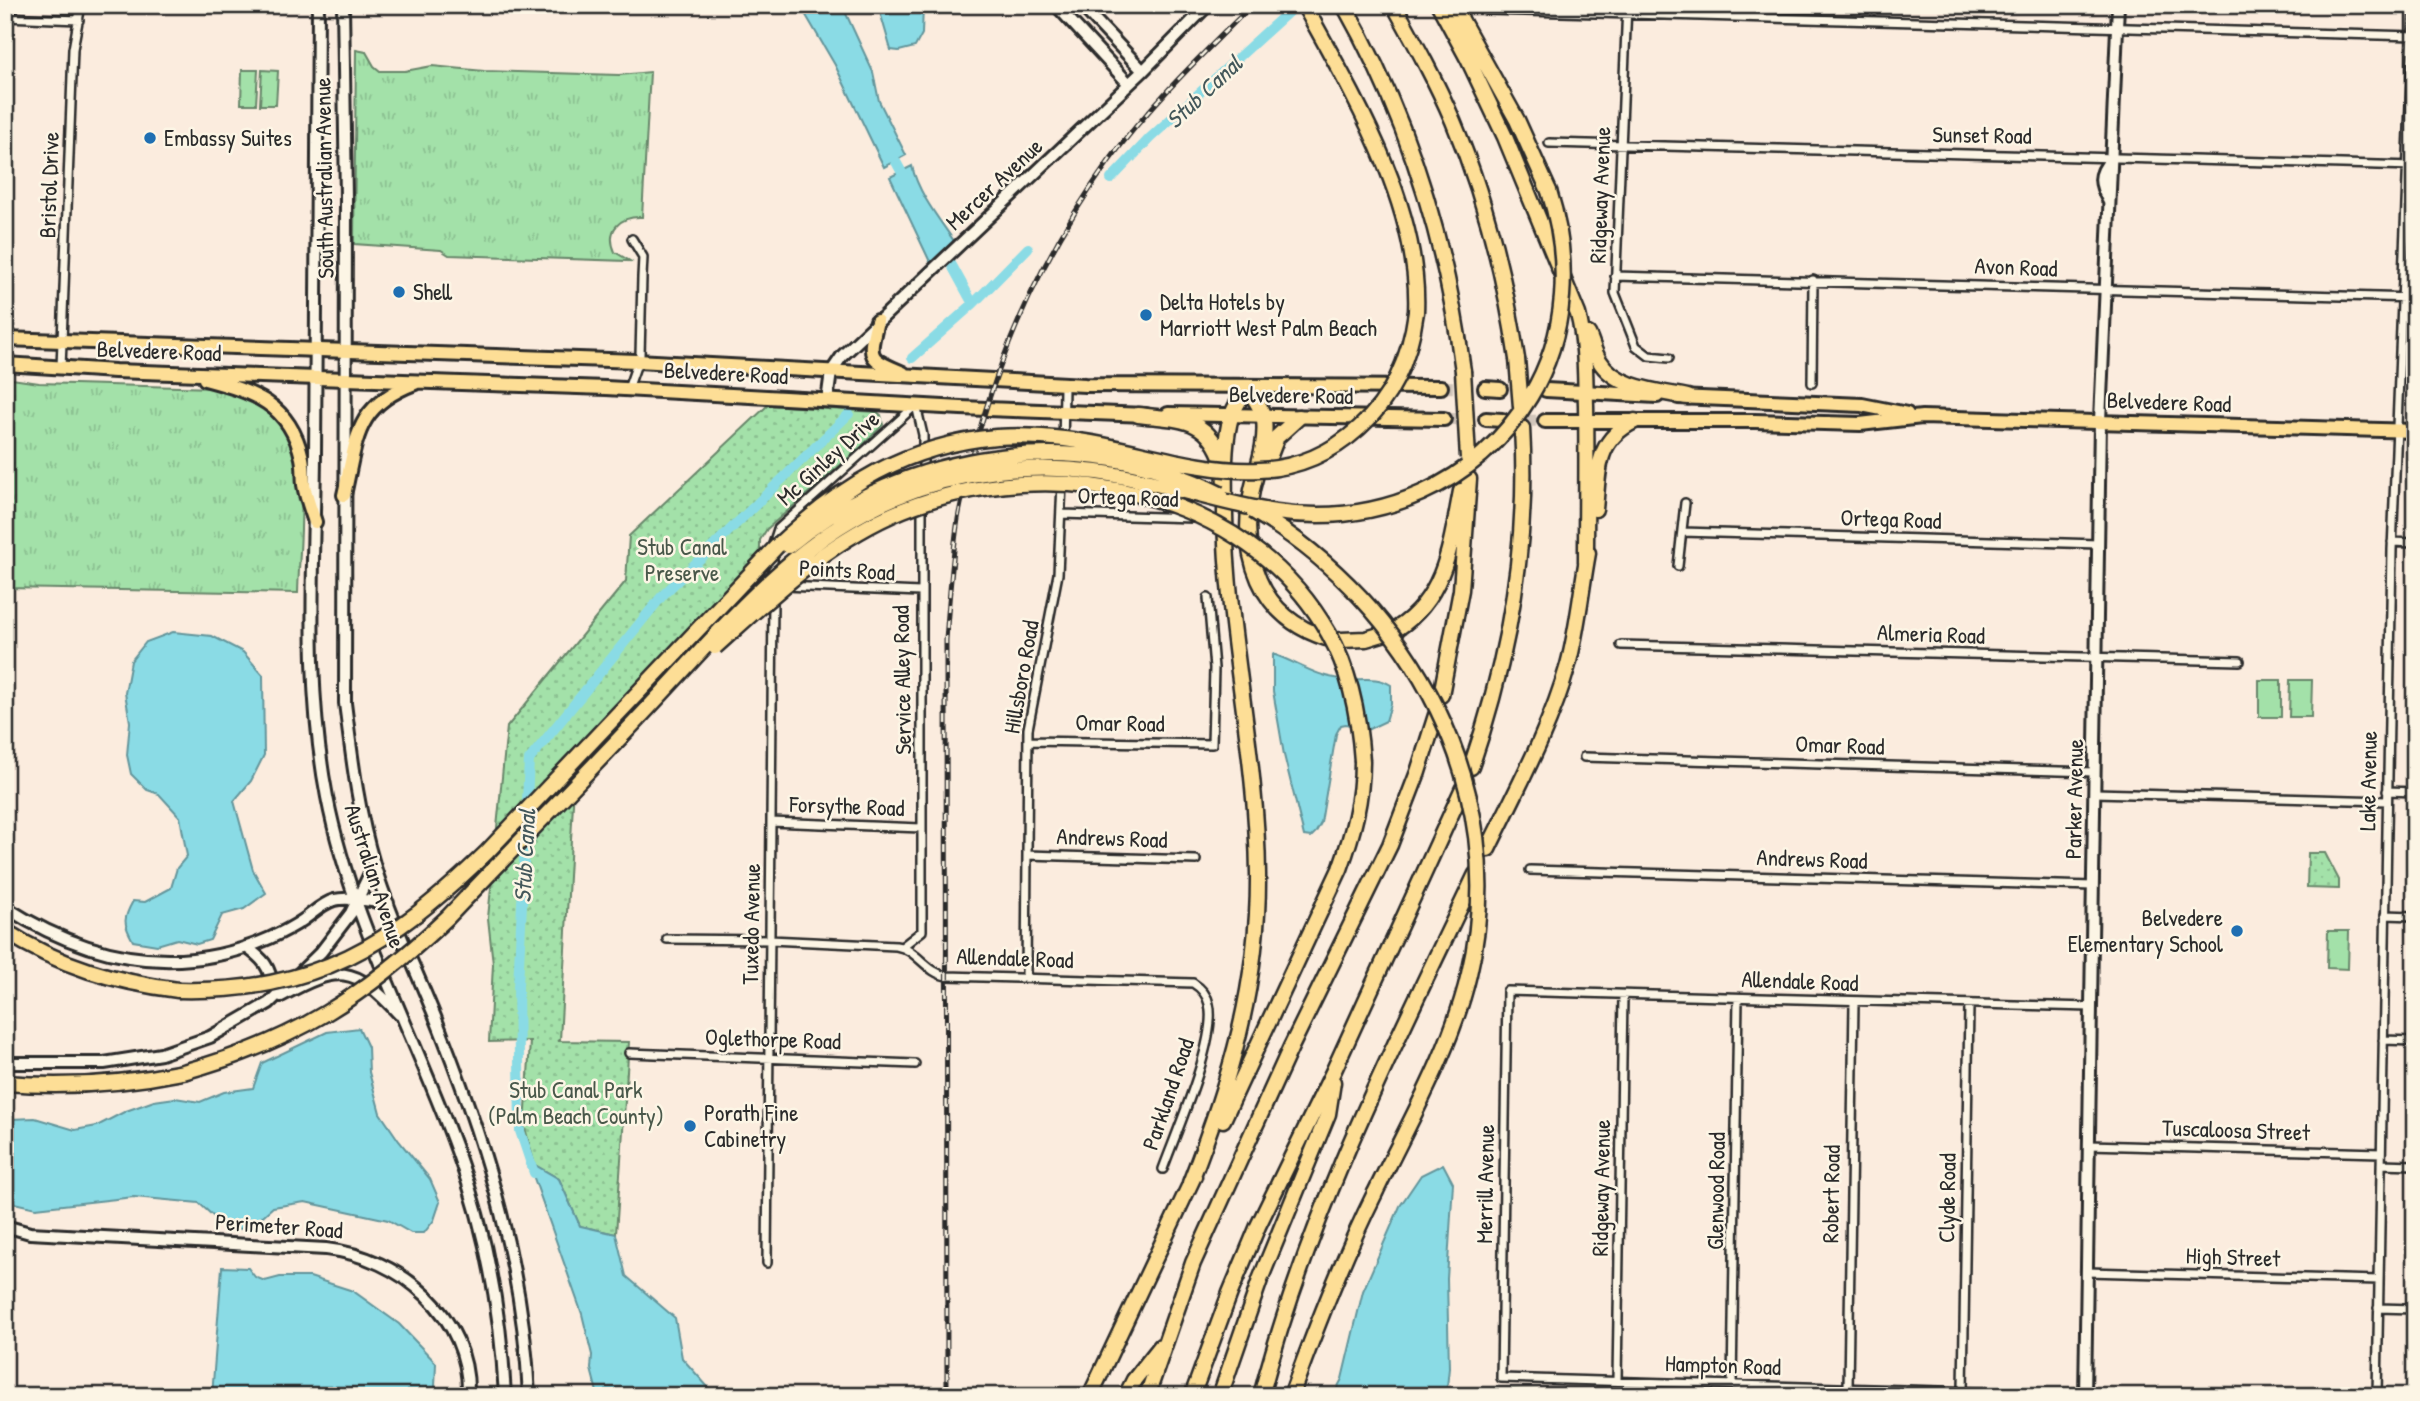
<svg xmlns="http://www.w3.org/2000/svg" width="2420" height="1401" viewBox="0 0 2420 1401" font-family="'Patrick Hand',sans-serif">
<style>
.grass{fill:url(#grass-tufts);stroke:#67866a;stroke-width:2}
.park{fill:url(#park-dots);stroke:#67866a;stroke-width:2}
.garden{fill:#a3e1a9;stroke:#67866a;stroke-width:2}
.water{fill:#8adbe5;stroke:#64959b;stroke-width:2}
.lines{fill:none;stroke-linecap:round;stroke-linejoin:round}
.canal{stroke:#8adbe5;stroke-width:10}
.primary-tunnel{stroke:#d1c5ba;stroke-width:12;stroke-dasharray:12 6;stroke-linecap:butt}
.street-casing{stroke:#2b2b2b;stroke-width:12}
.secondary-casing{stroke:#2b2b2b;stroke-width:16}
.primary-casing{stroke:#2b2b2b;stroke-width:18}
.highway-casing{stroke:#2b2b2b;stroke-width:19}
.street{stroke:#fcf5e5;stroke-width:7}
.secondary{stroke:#fcf5e5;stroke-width:10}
.primary{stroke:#fdde96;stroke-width:12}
.highway{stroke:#fdde96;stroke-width:14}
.rail-casing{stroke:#2b2b2b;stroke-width:5}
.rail{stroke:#fcf5e5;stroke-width:2.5;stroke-dasharray:8;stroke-linecap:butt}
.highway-bridge-casing{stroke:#2b2b2b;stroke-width:19;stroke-linecap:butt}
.highway-bridge{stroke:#fdde96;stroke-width:14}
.poi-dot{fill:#1f6fb2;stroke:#fcf5e5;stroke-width:2.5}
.labels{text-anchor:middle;stroke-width:5;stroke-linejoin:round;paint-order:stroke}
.street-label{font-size:23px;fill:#2b2b2b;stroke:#fcf5e5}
.poi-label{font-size:23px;fill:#2b2b2b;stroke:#fcf5e5;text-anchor:start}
.park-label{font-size:23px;fill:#49584a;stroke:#fcf5e5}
.water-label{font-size:24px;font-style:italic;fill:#43575a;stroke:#fcf5e5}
</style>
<defs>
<pattern id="grass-tufts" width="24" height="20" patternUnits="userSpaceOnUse" patternTransform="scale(1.75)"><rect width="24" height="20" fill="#a3e1a9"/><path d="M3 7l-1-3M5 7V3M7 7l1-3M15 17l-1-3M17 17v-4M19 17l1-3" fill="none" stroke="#8cc192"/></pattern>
<pattern id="park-dots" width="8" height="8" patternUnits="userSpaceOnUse" patternTransform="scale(1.75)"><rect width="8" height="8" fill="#a3e1a9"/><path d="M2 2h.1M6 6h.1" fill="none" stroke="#8cc192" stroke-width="1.8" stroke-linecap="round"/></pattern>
</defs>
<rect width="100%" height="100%" fill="#fbecde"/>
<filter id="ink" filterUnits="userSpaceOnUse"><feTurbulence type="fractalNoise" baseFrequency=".0143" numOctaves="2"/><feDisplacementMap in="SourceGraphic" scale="14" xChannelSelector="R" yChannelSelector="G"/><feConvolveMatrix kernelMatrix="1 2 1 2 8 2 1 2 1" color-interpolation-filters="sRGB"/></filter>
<g filter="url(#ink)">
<path class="grass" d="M356 50 366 52 374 66 380 71H405L432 66 484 71 619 75 650 72 642 217C621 216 605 229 615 252L630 261 449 255 441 250 354 244Z
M5 378 39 383 214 388C243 392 277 407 290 435 309 475 299 548 298 593L5 588Z"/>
<path class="park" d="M768 405 877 412 881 415 883 425 861 447 767 529 760 540V555L576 749 560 1040 558 1041 629 1042 616 1234 580 1226 559 1179 535 1165 525 1128 530 1041 489 1042 493 964 488 918 507 727 626 581 629 536Z
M2308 853H2325L2339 880V889L2307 888Z
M1606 1392 1845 1396H1606Z"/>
<path class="garden" d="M242 70H258L256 104H241Z
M262 70 278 71 276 105H260Z
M2259 680H2281V717H2259Z
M2290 680H2312L2311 717H2289Z
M2328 931H2349L2348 969 2327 968Z
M1487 1389 1606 1392V1396H1478Z"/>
<path class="water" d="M800 5H842L873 72 879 101 906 155 884 167 835 65Z
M878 5H923L922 34 915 47 899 51 891 50Z
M912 166C918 193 939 219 954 241L931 264 890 177Z
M173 632 212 636 243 652 263 675 264 755 251 781 234 801 253 870 266 893 244 909 222 915 210 940 197 944 177 939 157 945 133 941C123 923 123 919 133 901L145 902 171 888 177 868 187 856 180 817 159 794 147 790 131 774 127 755 130 722 125 693 131 661 146 642Z
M1273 654C1296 662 1317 677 1342 679 1359 681 1376 675 1391 685V704L1386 721 1367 730 1346 724 1341 725 1336 734 1321 823 1316 832 1311 837 1304 836 1284 755 1273 691Z
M359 1028 368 1047 369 1072 380 1113 399 1141 430 1179 440 1202 434 1220 424 1233H411L388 1220 305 1202 273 1207 248 1229 226 1228 199 1203 134 1197 36 1208 5 1201V1122L10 1119 35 1118 75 1130 97 1126 126 1111 154 1101 175 1098 200 1102 224 1092 253 1088 262 1063 327 1032Z
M528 1161 559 1179 580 1226 616 1234 626 1276 675 1318 682 1358 716 1396H598L591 1369 592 1355 582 1314Z
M1443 1164 1453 1183 1447 1279 1449 1368 1446 1396H1333L1342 1379 1363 1291 1400 1206 1421 1175Z
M222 1267 248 1268 255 1277 265 1281 280 1277H310L353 1291 399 1324 436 1363 435 1387 430 1396H212Z"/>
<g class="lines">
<path class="canal" d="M889 149 907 182
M1111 179 1150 138 1296 5
M944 251 973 304
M912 358 973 304 1028 248
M534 1173 520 1131 518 986 529 760 662 596 849 414"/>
<path class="primary-tunnel" d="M1441 387 1485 388
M1444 419H1486
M1506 420 1545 421"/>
<defs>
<path id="street" d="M1627 5 1615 293 1636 346 1649 356 1669 358
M1485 10 2415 36
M5 17 79 20
M1549 143 2415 166
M1615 276 2415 298
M61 368 73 49 81 5
M1812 383 1813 280
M628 389 640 355 642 277 643 257 632 239
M1063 457 1064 385
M1062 514 1193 518
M1682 532 2098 544
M2392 542 2415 543
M1678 566 1685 503
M773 575V544L778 529 916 405 923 435V475
M785 586 920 592
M1621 645 2240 661
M1028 741 1212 744 1214 668 1208 598
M1584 757 2095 772
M2387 791 2415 792
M2095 793 2387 801
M771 822 921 828
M1027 855 1196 860
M1530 870 2093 886
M2385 915 2415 916
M667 939 770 940 896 946C917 949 926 973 947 976L1193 983C1201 988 1207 994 1209 1004 1218 1038 1176 1133 1163 1169
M903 946 922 931V505
M1026 978 1028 729 1058 574 1062 483
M2091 1007 1507 991 1501 1378 2112 1396
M2383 1040 2415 1041
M629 1053 915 1064
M2089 1145 2381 1153
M2381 1164 2415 1165
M767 1263 773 598
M2087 1272 2379 1280
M2378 1308 2415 1309
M1617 1381 1623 995
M1732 1385 1738 998
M1848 1388 1854 1002
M1963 1391 1969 1005
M2377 1396 2392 550 2414 5"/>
<path id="secondary" d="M318 5C318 155 317 305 315 455 314 569 305 684 327 797 351 921 415 1034 457 1151 486 1230 501 1312 505 1396
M343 5 346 198 345 703C352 758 358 811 374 864 392 923 421 979 443 1037 488 1152 524 1272 529 1396
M1056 5 1129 84
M1081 5 1143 71
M2109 202C2099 183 2097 175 2112 158
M827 401 831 372 842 356 1143 71 1208 5
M5 907C88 960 177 979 270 938 281 933 293 927 303 920 313 913 323 903 334 900 350 896 372 902 388 903
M246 947C262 958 271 967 272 987
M281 996C338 965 353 964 399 1014
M5 1063H104L161 1054 210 1037 269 1003 321 952 351 913 374 865
M5 1226 30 1233 326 1249C400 1257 471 1316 468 1396
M2085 1396 2100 421 2118 5"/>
<path id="primary" d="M877 321C868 358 867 358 903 373
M5 339 637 361 1085 385 1441 387
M5 364 115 371 606 388 961 408 1146 415
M205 379C253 392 290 403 302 458 304 467 303 476 304 485 306 497 311 510 315 522
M1485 388 1500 389
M1546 390 1657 396
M1678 397 1862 405 1907 414
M1168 414 1444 419
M1486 419 1502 420
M1545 421H1755L1860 424 1922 417 2415 431
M344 495C357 439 354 406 415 383"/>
<path id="highway" d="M1304 5C1353 94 1421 207 1416 312
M1344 5C1409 120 1446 241 1463 371
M1394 5C1415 43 1436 81 1453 121 1485 197 1505 278 1517 359
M1439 5 1468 59 1505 137 1578 314C1586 345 1585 374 1586 405 1587 458 1586 510 1586 562
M1453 5 1517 120 1549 191
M1588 334C1592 342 1594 352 1599 360 1616 389 1658 391 1688 397
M1247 387C1253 397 1263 409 1264 420 1267 443 1257 468 1252 490 1239 554 1259 617 1326 638
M1138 415C1179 420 1208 416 1223 462
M1267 463 1277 437 1299 417
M1595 509C1599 471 1595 440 1635 421
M1398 628C1446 597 1451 542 1461 491
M1341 640 1366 639 1386 633
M1441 695 1461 590 1469 479
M1471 767C1508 659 1529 543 1522 428
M1488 849C1517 789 1550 729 1568 665 1578 628 1581 591 1588 553
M5 931C59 966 116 982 178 990
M5 1083C65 1088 124 1084 183 1072
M1223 1120 1340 869C1353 833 1362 800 1362 761
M1190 1183C1230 1081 1259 985 1258 874 1257 754 1227 635 1225 515 1225 485 1223 454 1229 425 1231 411 1241 399 1247 387
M1090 1396 1194 1176
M1126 1396 1134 1380 1161 1346
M1147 1396 1193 1263 1291 1047 1390 845 1418 772 1436 715
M1192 1396 1230 1293 1258 1226 1334 1070 1463 788
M1220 1396 1260 1280 1328 1114 1333 1082
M1261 1396C1309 1212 1395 1044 1476 874
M1291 1396C1316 1327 1342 1259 1375 1193"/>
</defs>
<use href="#street" class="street-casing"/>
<use href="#secondary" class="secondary-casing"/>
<use href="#primary" class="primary-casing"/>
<use href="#highway" class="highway-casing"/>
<use href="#street" class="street"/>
<use href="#secondary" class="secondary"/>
<use href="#primary" class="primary"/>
<use href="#highway" class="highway"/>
<defs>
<path id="rail" d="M947 1396 946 640C949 599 952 559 958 519 961 500 967 481 971 462 998 353 1044 252 1109 161 1151 103 1202 55 1252 5"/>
</defs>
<use href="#rail" class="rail-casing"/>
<use href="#rail" class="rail"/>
<defs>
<path id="highway-bridge" d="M1517 359 1521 407
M1463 371 1468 458
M1253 511C1412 604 1513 791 1469 974 1451 1051 1409 1122 1375 1193
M788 546C906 449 1082 424 1220 494
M715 647C773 595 829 540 903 510 1050 451 1247 488 1329 634 1351 673 1359 717 1362 761
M178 990C316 993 391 945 487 852L777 546C841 486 906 445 996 437 1037 434 1077 439 1117 448 1203 467 1285 495 1359 428 1393 398 1410 357 1416 312
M183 1072C296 1041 364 997 448 917 520 841 593 768 664 691 733 617 799 537 896 497 959 471 1030 463 1097 472 1158 480 1215 503 1276 512 1378 527 1477 485 1530 397 1568 334 1571 260 1549 191"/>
</defs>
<use href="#highway-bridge" class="highway-bridge-casing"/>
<use href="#highway-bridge" class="highway-bridge"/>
</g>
</g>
<g class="poi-dot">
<circle cx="150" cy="138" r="7"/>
<circle cx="399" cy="292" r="7"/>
<circle cx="1146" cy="315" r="7"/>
<circle cx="2237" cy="931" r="7"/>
<circle cx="690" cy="1126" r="7"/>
</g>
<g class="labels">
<g class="street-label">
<text transform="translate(1982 135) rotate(1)" y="8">Sunset Road</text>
<text transform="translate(324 178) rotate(-91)" y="8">South Australian Avenue</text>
<text transform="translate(994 184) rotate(-43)" y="8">Mercer Avenue</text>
<text transform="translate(49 185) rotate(-88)" y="8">Bristol Drive</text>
<text transform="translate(1600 195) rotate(-88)" y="8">Ridgeway Avenue</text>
<text transform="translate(2016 267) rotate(2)" y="8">Avon Road</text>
<text transform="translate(159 351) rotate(2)" y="8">Belvedere Road</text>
<text transform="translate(726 373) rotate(3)" y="8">Belvedere Road</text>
<text transform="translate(1291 395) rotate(1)" y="8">Belvedere Road</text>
<text transform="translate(2169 402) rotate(2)" y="8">Belvedere Road</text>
<text transform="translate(828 458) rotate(-42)" y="8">Mc Ginley Drive</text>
<text transform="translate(1128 497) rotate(2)" y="8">Ortega Road</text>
<text transform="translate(1891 519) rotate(2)" y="8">Ortega Road</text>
<text transform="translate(847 570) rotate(3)" y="8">Points Road</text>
<text transform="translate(1931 634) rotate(2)" y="8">Almeria Road</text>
<text transform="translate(1021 677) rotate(-80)" y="8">Hillsboro Road</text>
<text transform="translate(902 680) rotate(-91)" y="8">Service Alley Road</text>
<text transform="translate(1120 723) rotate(1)" y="8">Omar Road</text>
<text transform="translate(1840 745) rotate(2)" y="8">Omar Road</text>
<text transform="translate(2368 781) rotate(-89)" y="8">Lake Avenue</text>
<text transform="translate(2074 799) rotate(-89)" y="8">Parker Avenue</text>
<text transform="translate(847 806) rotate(2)" y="8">Forsythe Road</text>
<text transform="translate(1112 838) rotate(2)" y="8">Andrews Road</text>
<text transform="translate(1812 859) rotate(2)" y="8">Andrews Road</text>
<text transform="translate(375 876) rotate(72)" y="8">Australian Avenue</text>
<text transform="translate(751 924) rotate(-89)" y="8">Tuxedo Avenue</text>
<text transform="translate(1015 958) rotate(2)" y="8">Allendale Road</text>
<text transform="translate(1800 981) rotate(2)" y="8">Allendale Road</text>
<text transform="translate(773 1039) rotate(2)" y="8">Oglethorpe Road</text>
<text transform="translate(1168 1094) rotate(-71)" y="8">Parkland Road</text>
<text transform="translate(2236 1130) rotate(2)" y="8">Tuscaloosa Street</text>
<text transform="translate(1485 1184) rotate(-89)" y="8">Merrill Avenue</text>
<text transform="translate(1601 1188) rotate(-89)" y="8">Ridgeway Avenue</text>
<text transform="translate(1716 1191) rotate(-89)" y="8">Glenwood Road</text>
<text transform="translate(1831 1194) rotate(-89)" y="8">Robert Road</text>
<text transform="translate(1947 1198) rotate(-89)" y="8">Clyde Road</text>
<text transform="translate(279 1226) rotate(4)" y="8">Perimeter Road</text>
<text transform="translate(2233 1257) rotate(2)" y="8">High Street</text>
<text transform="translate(1723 1365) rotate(2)" y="8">Hampton Road</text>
</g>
<g class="poi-label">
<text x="164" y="146">Embassy Suites</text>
<text x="413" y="300">Shell</text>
<text x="1160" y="310">Delta Hotels by<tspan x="1160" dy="26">Marriott West Palm Beach</tspan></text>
<text x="2223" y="926" text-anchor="end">Belvedere<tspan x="2223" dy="26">Elementary School</tspan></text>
<text x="704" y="1121">Porath Fine<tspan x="704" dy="26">Cabinetry</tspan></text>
</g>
<g class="park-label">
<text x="682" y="555">Stub Canal<tspan x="682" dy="26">Preserve</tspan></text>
<text x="576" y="1098">Stub Canal Park<tspan x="576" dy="26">(Palm Beach County)</tspan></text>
</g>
<g class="water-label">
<text transform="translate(1204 92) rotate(-43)" y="8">Stub Canal</text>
<text transform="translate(525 856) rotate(-87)" y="8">Stub Canal</text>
</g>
</g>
<rect width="2420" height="1401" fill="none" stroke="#fcf5e5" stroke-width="28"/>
<rect x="14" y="14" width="2392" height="1373" fill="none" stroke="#2b2b2b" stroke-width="2.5" filter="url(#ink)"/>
</svg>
